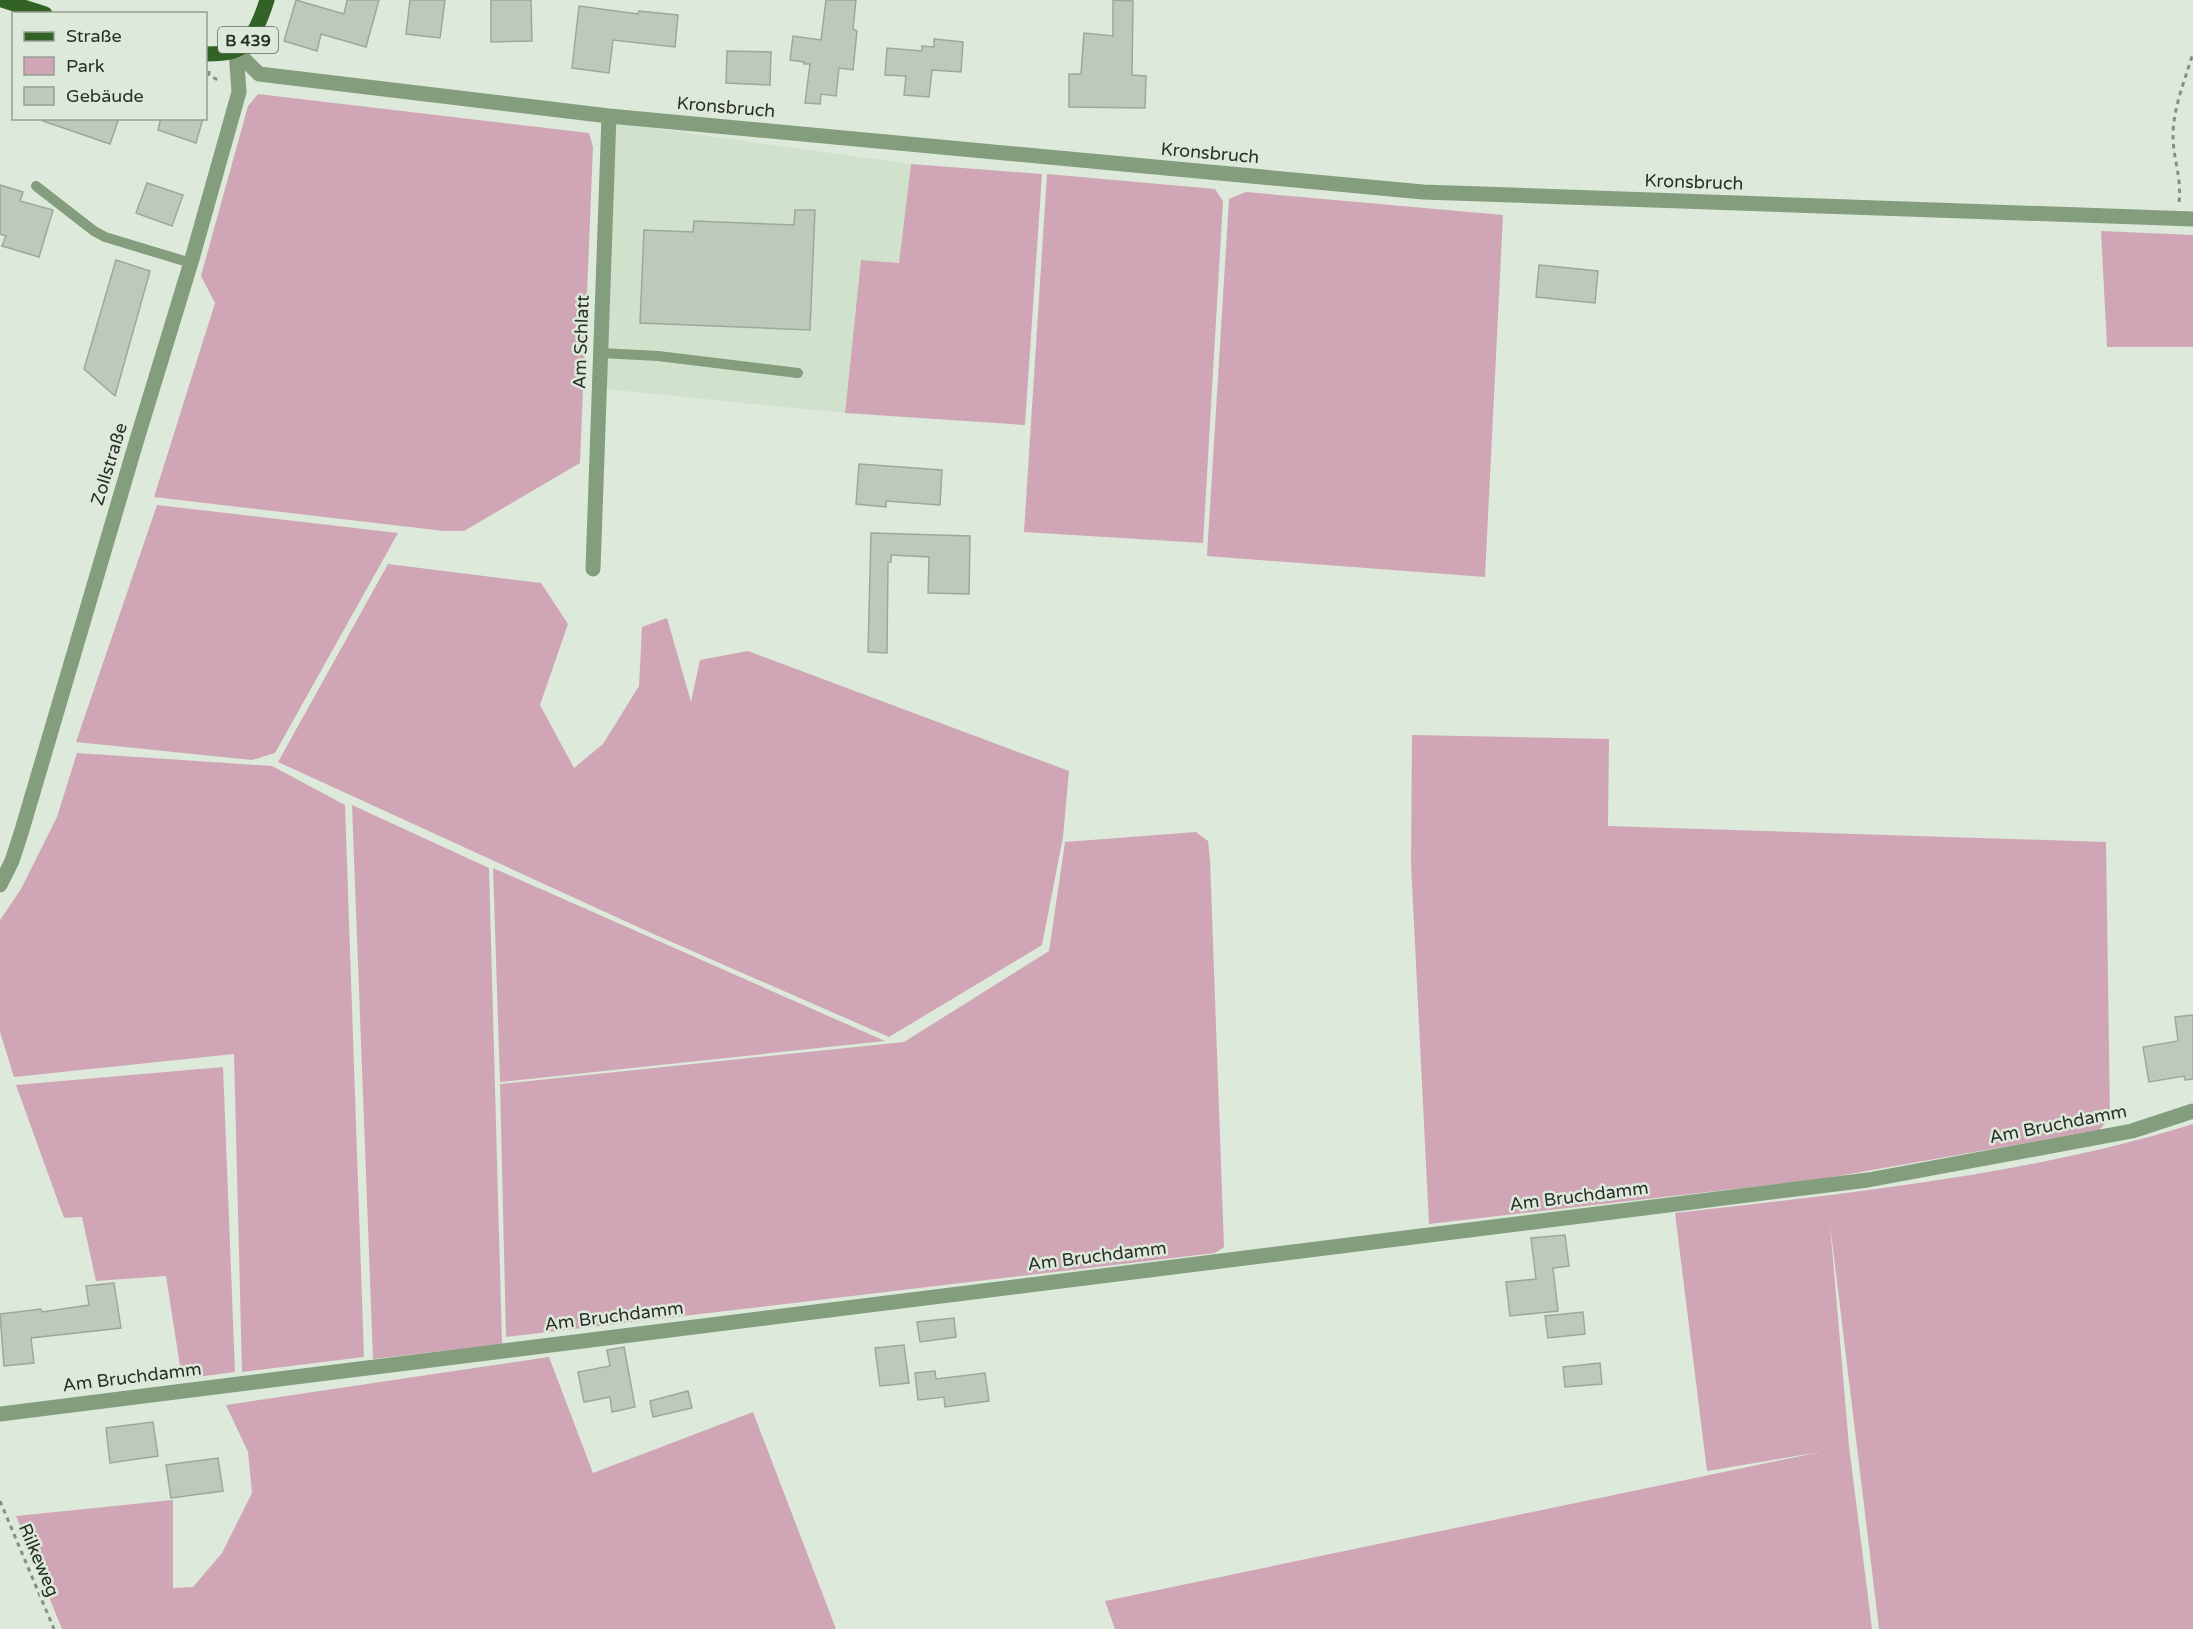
<svg xmlns="http://www.w3.org/2000/svg" width="2193" height="1629" viewBox="0 0 2193 1629" font-family="'Varela Round',sans-serif">
<style>
.built{fill:#d1e2cc}
.green{fill:#d0a6b6}
.building{fill:#bdc9ba;stroke:#9da89a;stroke-width:1.5}
.lines{fill:none;stroke-linecap:round;stroke-linejoin:round}
.path{stroke:#868f84;stroke-width:3;stroke-dasharray:4.5 4.5;stroke-linecap:butt}
.service{stroke:#849e7d;stroke-width:10}
.minor{stroke:#849e7d;stroke-width:15}
.primary{stroke:#326225;stroke-width:15}
.labels{text-anchor:middle;stroke-width:5;stroke-linejoin:round;paint-order:stroke}
.shield{fill:#dde9da;stroke:#60675e;stroke-width:1.5}
.shield-label{font-size:16px;font-weight:bold;fill:#2a2f29}
.street-label{font-size:18px;fill:#2a2f29;stroke:#dde9da}
</style>
<rect width="100%" height="100%" fill="#dde9da"/>
<path class="built" d="M614 123 911 164 899 264 861 260 845 413 605 389Z"/>
<path class="green" d="M258 94 589 133 593 147 580 463 464 531H444L154 497 215 303 201 276 248 106Z
M911 164 1042 174 1025 425 845 413 861 260 899 263Z
M1047 174 1215 189 1223 201 1203 543 1024 532Z
M1246 192 1503 215 1485 577 1207 556 1229 199Z
M2101 231 2193 235V347H2107Z
M157 505 398 533 275 753 252 760 76 742Z
M388 564 541 583 568 624 540 705 574 768 603 744 639 686 642 627 667 618 691 702 700 660 748 651 1069 771 1063 837 1042 945 889 1037 651 933 278 762Z
M1412 735 1609 739 1608 826 2106 842 2110 1118 2099 1130 1821 1179 1429 1224 1411 864Z
M77 753 272 766 345 805 364 1357 242 1372 234 1054 14 1077 0 1032V920L21 889 57 817Z
M352 805 489 868 502 1344 373 1359Z
M1196 832 1208 841 1210 860 1224 1247 1215 1253 506 1337 500 1084 904 1042 1049 951 1065 842Z
M493 868 885 1041 500 1082Z
M223 1067 235 1372 182 1379 166 1276 96 1281 82 1217 64 1218 16 1085Z
M2193 1124V1629H1879L1830 1224 1849 1446 1872 1629H1115L1105 1601 1820 1452 1707 1471 1675 1213C1849 1193 2025 1176 2193 1124Z
M549 1357 593 1473 753 1412 836 1629H62L16 1516 173 1500V1588L193 1587 222 1553 252 1493 248 1452 226 1405Z"/>
<path class="building" d="M296 0 344 14 347 0H379L366 47 321 34 317 51 284 41Z
M410 0H445L440 38 406 34Z
M491 0H531L532 41 491 42Z
M826 0H856L853 29 857 31 853 70 839 68 836 96 821 94 820 104 805 103 810 64H804V62L790 60 793 36 821 40Z
M1113 0 1133 1 1132 75 1146 76 1145 108 1069 107V74H1081L1084 33 1113 36Z
M579 6 638 14 639 11 678 15 675 47 613 40 609 73 572 68Z
M934 39 963 42 961 72 932 70 929 97 904 95 906 76 885 75 887 48 922 51V46L934 47Z
M727 51 771 52 770 85 726 83Z
M44 118H119L110 144 43 121Z
M161 118H203L196 143 158 130Z
M147 183 183 195 172 226 136 213Z
M0 185 23 192 20 201 53 210 39 257 2 246 6 236 0 234Z
M795 210H815L810 330 640 323 644 230 693 232 694 221 794 225Z
M116 260 150 271 115 396 84 369Z
M1539 265 1598 271 1595 303 1536 297Z
M859 464 942 470 940 505 886 501V507L856 504Z
M871 533 970 536 969 594 928 593 929 557 891 555V562H888L887 653 868 652Z
M2193 1015V1079L2185 1080 2184 1076 2149 1082 2143 1047 2178 1041 2175 1017Z
M1565 1235 1569 1266 1553 1268 1558 1311 1510 1316 1506 1282 1536 1279 1531 1238Z
M114 1283 121 1328 31 1338 34 1363 4 1366 0 1314 41 1309 42 1312 89 1305 86 1286Z
M1583 1312 1585 1334 1548 1338 1545 1316Z
M954 1318 956 1337 920 1342 917 1322Z
M904 1345 909 1383 880 1386 875 1348Z
M624 1347 635 1407 612 1412 610 1397 584 1402 578 1372 610 1366 607 1350Z
M1600 1363 1602 1384 1565 1387 1563 1367Z
M935 1371 936 1379 985 1373 989 1401 945 1407 944 1397 918 1400 915 1373Z
M688 1391 692 1408 653 1417 650 1401Z
M153 1422 158 1456 110 1463 106 1428Z
M218 1458 223 1491 171 1498 166 1465Z"/>
<g class="lines">
<path class="path" d="M209 71V75L221 82
M2179 202C2182 179 2173 158 2173 136 2173 108 2185 80 2193 53
M0 1501 54 1629"/>
<path class="service" d="M36 186 94 231 105 237 191 263
M601 353 658 356 798 373"/>
<path class="minor" d="M236 51 259 74 609 116 1423 192 2193 219
M593 569 609 116
M0 885 12 861 22 830 135 446 192 259 239 92 236 51
M0 1414 1868 1180 2132 1131 2193 1111"/>
<path class="primary" d="M2 0 45 14
M206 54C214 54 226 54 234 51 252 45 262 16 267 0"/>
</g>
<g class="labels">
<rect class="shield" x="218" y="27" width="60" height="26" rx="4.5"/>
<g class="shield-label">
<text x="248" y="46">B 439</text>
</g>
<g class="street-label">
<text transform="translate(726 107) rotate(5)" y="6">Kronsbruch</text>
<text transform="translate(1210 153) rotate(5)" y="6">Kronsbruch</text>
<text transform="translate(1694 182) rotate(2)" y="6">Kronsbruch</text>
<text transform="translate(581 342) rotate(-88)" y="6">Am Schlatt</text>
<text transform="translate(109 464) rotate(-73)" y="6">Zollstraße</text>
<text transform="translate(2058 1124) rotate(-11)" y="6">Am Bruchdamm</text>
<text transform="translate(1579 1196) rotate(-7)" y="6">Am Bruchdamm</text>
<text transform="translate(1097 1256) rotate(-7)" y="6">Am Bruchdamm</text>
<text transform="translate(614 1316) rotate(-7)" y="6">Am Bruchdamm</text>
<text transform="translate(132 1377) rotate(-7)" y="6">Am Bruchdamm</text>
<text transform="translate(39 1560) rotate(67)" y="6">Rilkeweg</text>
</g>
</g>
<rect x="12" y="12" width="195" height="108" fill="#dde9da" stroke="#959f93" stroke-width="1.5"/>
<rect x="24" y="32" width="30" height="9" fill="#326225" stroke="#959f93" stroke-width="1.5"/>
<text x="66" y="42" font-size="18" fill="#2a2f29">Straße</text>
<rect x="24" y="57" width="30" height="18" fill="#d0a6b6" stroke="#959f93" stroke-width="1.5"/>
<text x="66" y="72" font-size="18" fill="#2a2f29">Park</text>
<rect x="24" y="87" width="30" height="18" fill="#bdc9ba" stroke="#959f93" stroke-width="1.5"/>
<text x="66" y="102" font-size="18" fill="#2a2f29">Gebäude</text>
</svg>
